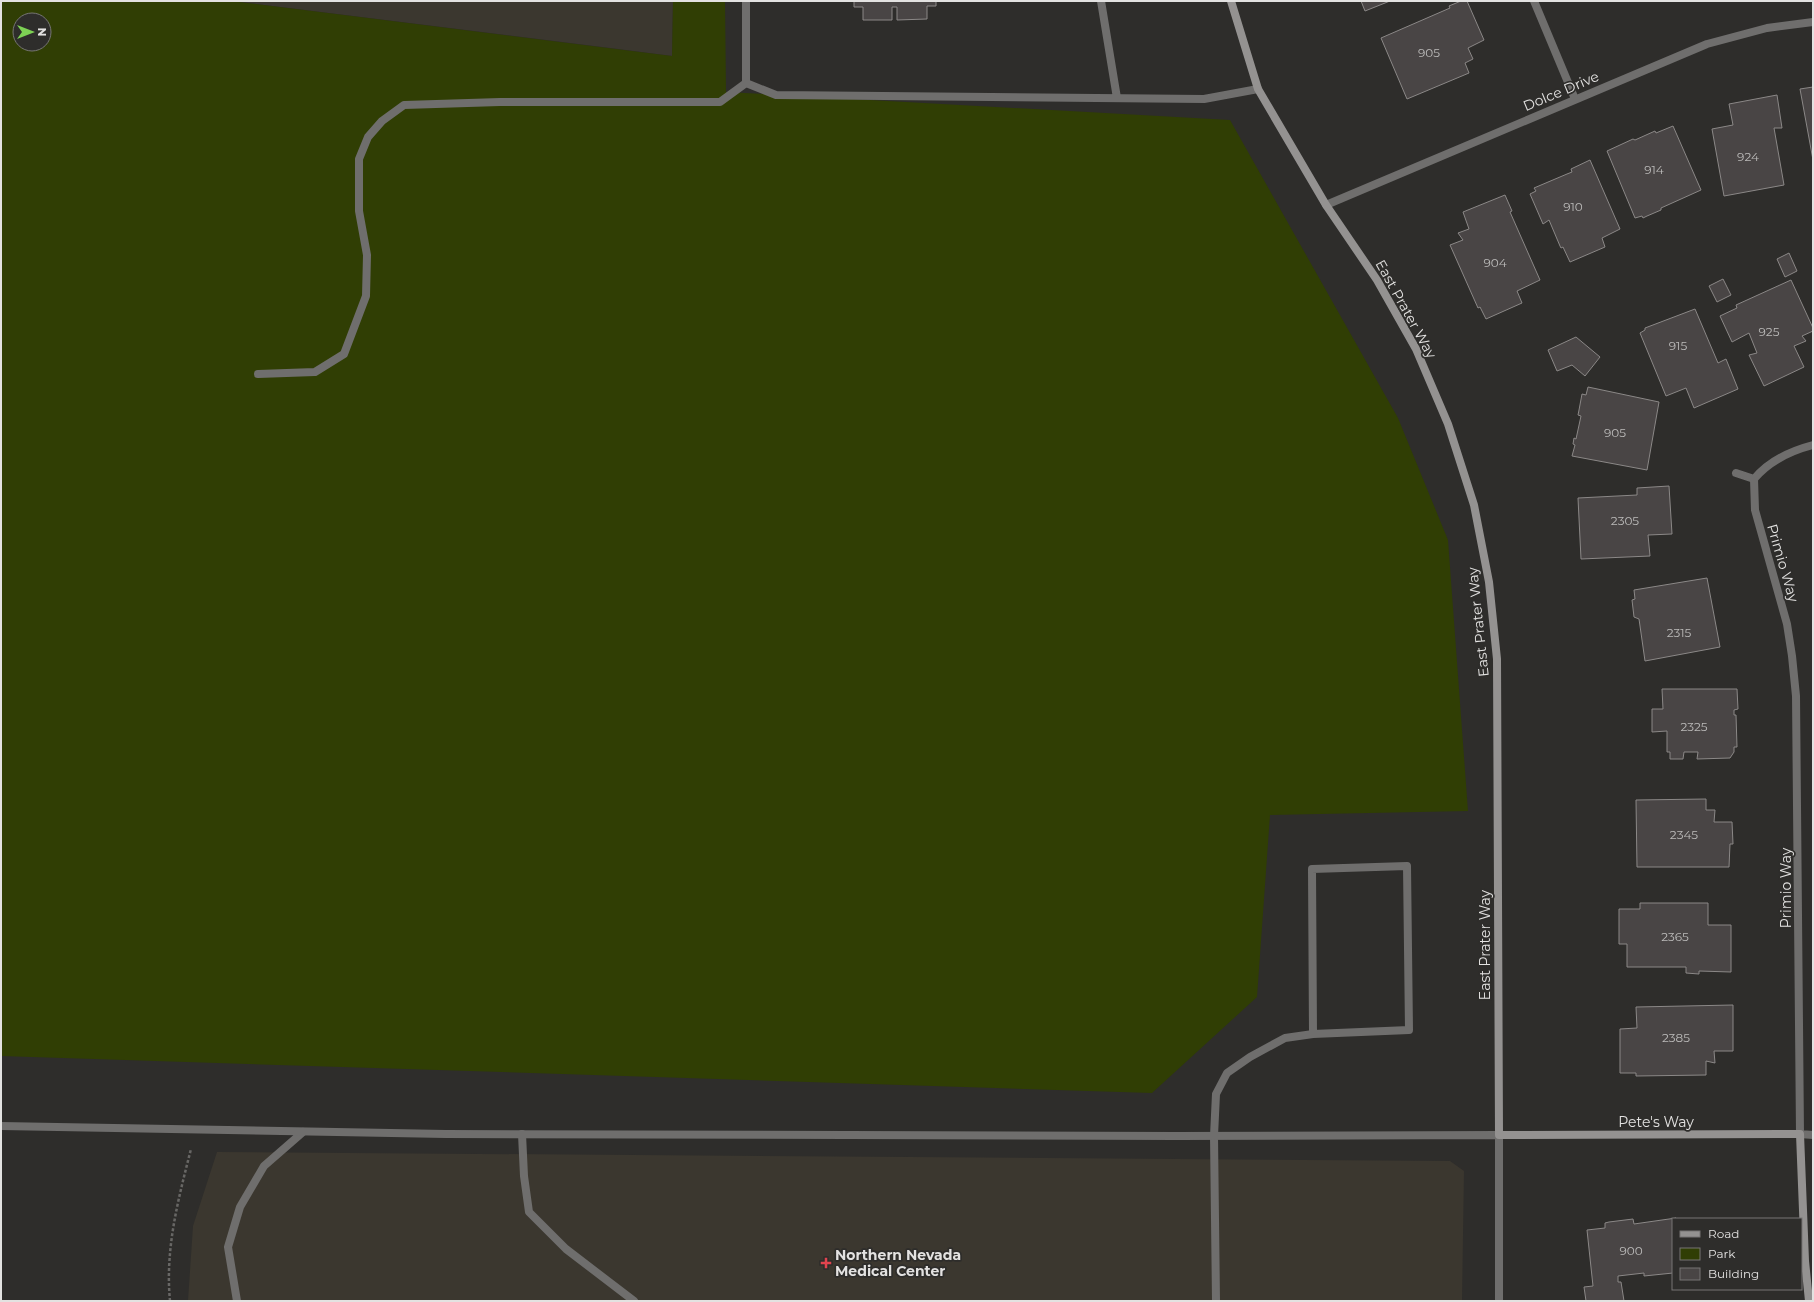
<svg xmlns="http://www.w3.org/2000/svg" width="1814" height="1302" viewBox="0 0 1814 1302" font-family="Montserrat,sans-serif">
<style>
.built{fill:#3b372f}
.green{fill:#303e04;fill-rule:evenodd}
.building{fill:#494545;stroke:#8b8887}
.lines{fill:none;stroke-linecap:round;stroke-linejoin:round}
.path{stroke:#686765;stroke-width:2.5;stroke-dasharray:3 2;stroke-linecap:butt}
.lane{stroke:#6f6e6d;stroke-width:8}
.street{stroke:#6f6e6d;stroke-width:8}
.secondary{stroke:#949291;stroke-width:8}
.health-dot{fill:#e0444e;stroke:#2e2d2b;stroke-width:1.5}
.labels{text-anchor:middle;stroke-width:3.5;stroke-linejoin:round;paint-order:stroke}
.number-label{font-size:12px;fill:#bcbbba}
.street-label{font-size:14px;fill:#e3e2e1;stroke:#2e2d2b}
.poi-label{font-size:14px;font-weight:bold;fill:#e3e2e1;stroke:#2e2d2b;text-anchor:start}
</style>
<rect width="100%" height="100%" fill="#2e2d2b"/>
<path class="built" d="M231 1H673L672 56 618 49Z
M217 1152 1450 1161 1464 1171 1462 1301H188L193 1226Z"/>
<path class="green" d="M1 1H231L672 56 673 1H725L726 92 1230 120 1398 418 1448 540 1468 811 1270 815 1257 997 1152 1093 1 1056ZM20 20H44V44H20Z"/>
<path class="building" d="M854 1H936V6H927V19L897 20V7H892V20H863V7H854Z
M1361 1H1390L1365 11Z
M1461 1H1467L1484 40 1468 48 1473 59 1465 63 1469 73 1407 99 1381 38 1450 8 1449 6Z
M1813 87V160L1800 89Z
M1777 95 1782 128H1774L1784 185 1724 196 1712 129 1733 125 1729 104Z
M1673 126 1701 190 1661 208V210L1647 216 1643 218 1642 216 1635 218 1607 151 1633 139 1635 140 1655 131 1656 133Z
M1590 160 1620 229 1602 238 1605 247 1570 262 1563 247 1561 248 1560 246 1549 220 1543 224 1530 194 1536 191 1534 188 1567 174 1572 172 1571 169Z
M1505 195 1512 211 1510 212 1540 280 1517 291 1522 303 1486 319 1480 307 1478 308 1450 245 1463 240 1458 233 1469 229 1463 212Z
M1789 253 1797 271 1785 277 1777 259Z
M1723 279 1731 295 1717 302 1709 286Z
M1791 280 1813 328V331L1802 336 1806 341 1794 346 1804 367 1764 386 1749 355 1757 353 1749 333 1732 342 1720 316 1737 308 1736 305Z
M1695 309 1718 363 1726 359 1738 389 1694 408 1686 388 1666 396 1640 333 1645 330V328Z
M1576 337 1600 357 1585 376 1572 365 1557 371 1548 350Z
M1588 387 1659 402 1647 470 1572 456 1575 445 1573 444 1574 438 1576 439 1581 416 1578 415 1579 410 1582 394 1586 395Z
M1669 486 1672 534 1648 535 1650 556 1581 559 1578 498 1637 495V488Z
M1707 578 1720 647 1645 661 1639 619 1634 617 1632 600 1635 599 1634 590Z
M1662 689H1737L1738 709 1734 710V715H1736L1737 747H1734V752L1730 758 1697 759 1698 752H1684L1683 759H1670V752H1667V731L1652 732V709H1663Z
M1706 799V810H1715L1714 822H1732L1733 844H1730L1729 867H1637L1636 800Z
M1640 903H1708V925H1731V972L1699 971V974L1686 973V967H1627V944H1619V909H1640Z
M1733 1005V1051H1714L1715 1063 1706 1061V1075L1636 1076V1073H1620V1029L1637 1028 1636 1007Z
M1676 1218 1673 1219V1273L1644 1276V1273L1618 1276V1282H1621L1624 1301H1586L1584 1287 1593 1286 1587 1230 1605 1228V1223L1609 1222 1633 1219 1634 1224Z"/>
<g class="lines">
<path class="path" d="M170 1301C165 1249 178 1200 191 1149"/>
<path class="lane" d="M746 1V83L776 95 1204 99 1258 89
M1101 1 1117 98
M258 374 315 372 344 354 366 296 367 255 359 211V159L368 137 382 121 404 105 500 102H720L746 83
M522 1134 524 1176 529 1212 566 1249 634 1301
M237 1301 228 1247 240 1207 264 1166 303 1132
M1216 1301 1214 1136 1216 1094 1227 1073 1250 1057 1285 1038 1313 1034 1312 869 1407 866 1409 1030 1313 1034"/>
<path class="street" d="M1534 1 1575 99
M1326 205 1707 44 1767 28 1813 22
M1736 473 1754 479
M1754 479 1755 510 1787 624 1792 656 1796 696 1800 1134 1813 1135
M1754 479C1769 461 1790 451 1813 445
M1 1126 446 1134 1176 1136 1499 1135V1301"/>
<path class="secondary" d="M1231 1 1258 89 1326 205 1377 280 1416 349 1448 424 1474 505 1489 582 1497 659 1499 1135 1800 1134 1805 1261 1809 1301"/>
</g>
<path class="health-dot" d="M824 1257h4v4h4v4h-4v4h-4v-4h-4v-4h4z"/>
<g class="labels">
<g class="number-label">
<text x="1429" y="57">905</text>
<text x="1748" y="161">924</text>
<text x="1654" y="174">914</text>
<text x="1573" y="211">910</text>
<text x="1495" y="267">904</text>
<text x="1769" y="336">925</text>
<text x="1678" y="350">915</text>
<text x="1615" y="437">905</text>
<text x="1625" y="525">2305</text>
<text x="1679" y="637">2315</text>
<text x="1694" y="731">2325</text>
<text x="1684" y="839">2345</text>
<text x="1675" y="941">2365</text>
<text x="1676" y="1042">2385</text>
<text x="1631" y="1255">900</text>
</g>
<g class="street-label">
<text transform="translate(1561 91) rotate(-23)" y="5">Dolce Drive</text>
<text transform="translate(1406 309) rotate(61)" y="5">East Prater Way</text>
<text transform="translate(1783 563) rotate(74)" y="5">Primio Way</text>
<text transform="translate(1478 622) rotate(-96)" y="5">East Prater Way</text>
<text transform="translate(1786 888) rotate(-90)" y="5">Primio Way</text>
<text transform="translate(1485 945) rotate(-90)" y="5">East Prater Way</text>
<text x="1656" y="1127">Pete's Way</text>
</g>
<g class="poi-label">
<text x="835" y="1260">Northern Nevada<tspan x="835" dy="16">Medical Center</tspan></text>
</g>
</g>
<rect width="1814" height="1302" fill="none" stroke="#e3e2e1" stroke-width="4"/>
<rect x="1672" y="1218" width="130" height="72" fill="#2e2d2b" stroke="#767574"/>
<rect x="1680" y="1231" width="20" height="6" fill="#949291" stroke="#767574"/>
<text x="1708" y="1238" font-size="12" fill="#e3e2e1">Road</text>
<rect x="1680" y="1248" width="20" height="12" fill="#303e04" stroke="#767574"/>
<text x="1708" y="1258" font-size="12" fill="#e3e2e1">Park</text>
<rect x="1680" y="1268" width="20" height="12" fill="#494545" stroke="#767574"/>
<text x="1708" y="1278" font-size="12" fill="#e3e2e1">Building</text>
<g transform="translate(32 32) rotate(90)"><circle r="19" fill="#2e2d2b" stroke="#767574"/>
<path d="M0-3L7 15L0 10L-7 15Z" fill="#7dd154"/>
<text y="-6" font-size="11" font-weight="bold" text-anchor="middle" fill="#e3e2e1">N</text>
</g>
</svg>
